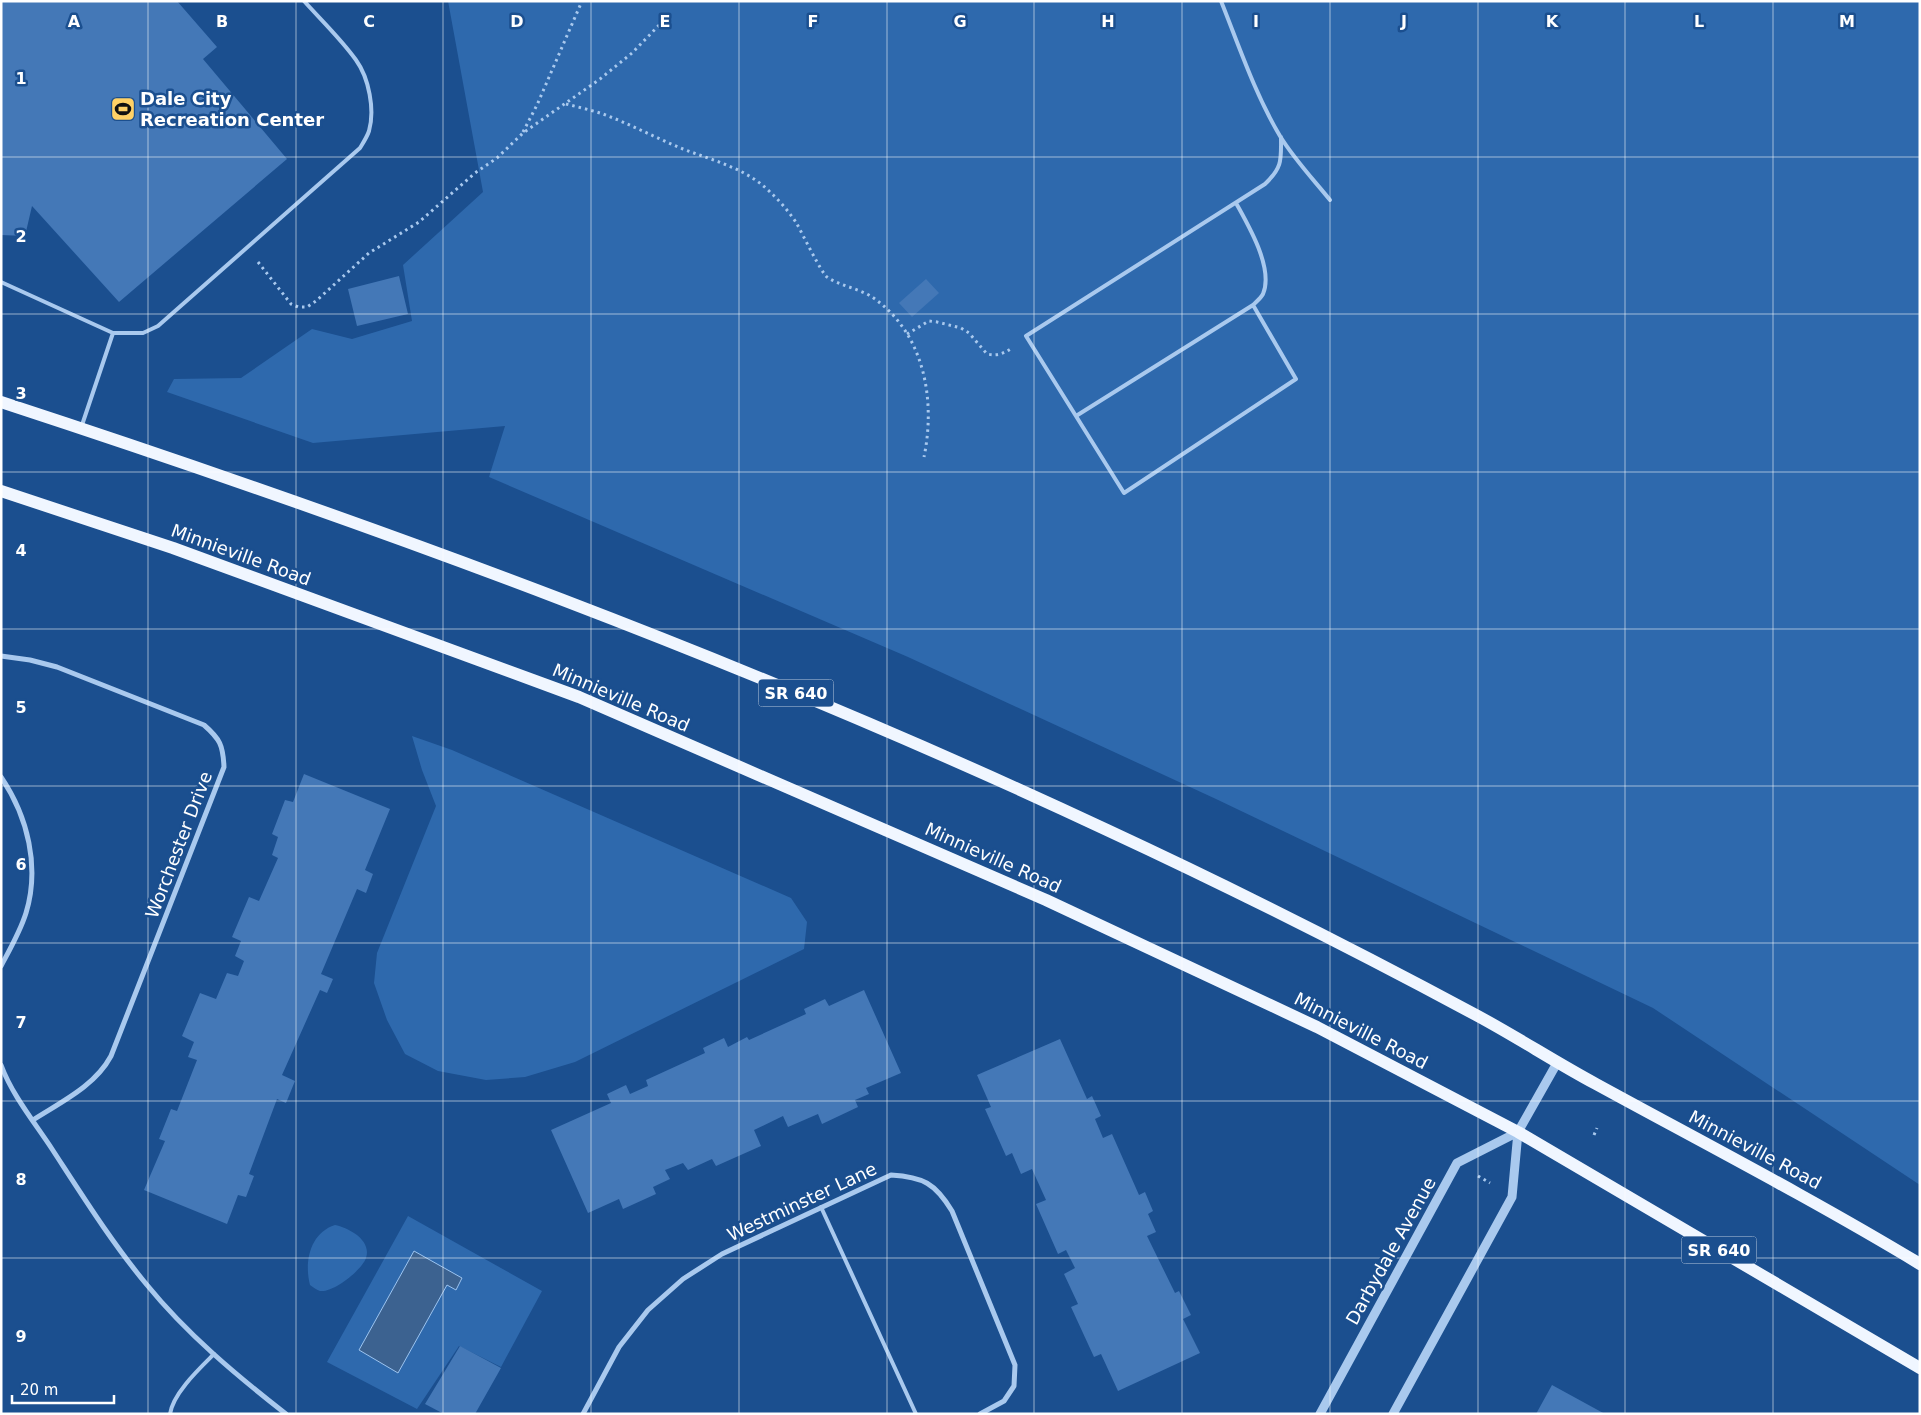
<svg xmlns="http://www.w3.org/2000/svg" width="1921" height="1415" viewBox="0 0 1921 1415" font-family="'DejaVu Sans',sans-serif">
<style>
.green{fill:#2e69ad}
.water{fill:#3c6290;stroke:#9cc4f0}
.building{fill:#4478b7}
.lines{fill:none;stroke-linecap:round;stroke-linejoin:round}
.path{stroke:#a9c9ee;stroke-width:3;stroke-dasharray:2.5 4;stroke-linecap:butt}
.service{stroke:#a9c9ee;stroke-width:4}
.minor{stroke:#a9c9ee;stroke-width:5}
.tertiary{stroke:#a9c9ee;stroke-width:9}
.primary{stroke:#f0f6ff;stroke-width:12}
.grid{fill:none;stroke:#fff;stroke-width:1;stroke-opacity:0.55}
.labels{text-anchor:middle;stroke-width:5;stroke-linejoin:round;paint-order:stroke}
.shield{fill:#1b4f8f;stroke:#bbcadd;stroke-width:1}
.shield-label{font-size:16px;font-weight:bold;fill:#fff}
.poi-label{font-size:18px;font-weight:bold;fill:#fff;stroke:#1b4f8f;text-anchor:start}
.street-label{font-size:18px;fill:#fff;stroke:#1b4f8f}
.grid-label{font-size:16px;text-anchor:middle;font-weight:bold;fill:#fff;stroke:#1b4f8f;stroke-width:5;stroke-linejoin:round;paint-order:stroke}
</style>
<rect width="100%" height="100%" fill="#1b4f8f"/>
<path class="green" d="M448 1H1920V1185L1653 1008 1216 799 908 657 489 477 505 426 313 443 167 392 174 379 241 378 312 329 352 339 412 321 403 265 483 192Z
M412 736 452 750 791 898 807 922 804 949 575 1062 525 1077 486 1080 438 1071 405 1054 387 1020 374 983 377 953 436 806 422 770Z
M408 1216 542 1291 501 1367 459 1346 417 1409 327 1362Z
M335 1225C349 1228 372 1240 366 1258 362 1270 333 1293 320 1291 317 1290 313 1287 310 1285 304 1262 310 1233 335 1225Z"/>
<path class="water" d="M414 1251 462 1278 456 1290 447 1285 398 1373 359 1350Z"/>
<path class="building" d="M1 1H177L217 47 203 59 287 159 119 302 32 206 25 236 1 235Z
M399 276 408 314 357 326 348 289Z
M926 279 939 293 912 317 899 303Z
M304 774 390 809 365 870 373 874 366 893 357 889 321 974 333 979 327 993 320 990 282 1075 295 1081 286 1103 277 1099 249 1174 254 1176 246 1197 238 1195 227 1224 144 1190 165 1141 159 1139 171 1109 177 1111 197 1060 188 1057 194 1042 182 1036 200 993 216 999 227 973 238 976 244 961 235 956 241 941 232 937 249 897 259 901 278 858 272 855 278 837 272 834 285 800 293 802Z
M864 990 901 1073 866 1088 869 1094 855 1100 858 1107 822 1124 818 1114 788 1127 783 1116 754 1130 761 1146 716 1166 712 1159 688 1170 683 1163 665 1170 670 1179 653 1187 656 1194 623 1209 619 1199 588 1213 551 1130 611 1103 607 1094 626 1085 630 1094 648 1086 646 1080 705 1053 703 1048 724 1038 728 1047 747 1037 749 1040 806 1014 804 1009 825 999 829 1006Z
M1060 1039 1087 1099 1092 1096 1101 1116 1095 1119 1103 1138 1112 1134 1139 1195 1145 1192 1153 1211 1148 1214 1156 1232 1147 1236 1175 1293 1179 1291 1191 1315 1183 1319 1200 1353 1118 1391 1101 1354 1094 1357 1071 1307 1078 1304 1064 1274 1075 1268 1066 1250 1058 1254 1036 1204 1046 1200 1032 1169 1021 1174 1012 1153 1006 1156 985 1109 991 1107 977 1075Z
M460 1346 501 1368 475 1414H444L425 1404Z
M1552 1385 1605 1414H1536Z"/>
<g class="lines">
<path class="path" d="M566 104C578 107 591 110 603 114 630 124 656 138 683 149 714 161 746 168 770 192 780 201 790 213 797 224 802 233 822 274 827 277 840 286 858 288 872 297 924 332 936 399 924 457
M523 132 537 105 582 1
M258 262 291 304 298 307H307L316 301 369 253 419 222 475 173 497 158 523 133 600 79 632 53 670 14
M907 334 929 321 937 322 961 328 969 333 987 354C997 356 1003 354 1012 348
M1594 1135 1597 1128
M1478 1176 1490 1183"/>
<path class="service" d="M1221 1C1239 46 1255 94 1280 136 1294 159 1313 179 1330 200
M1 282 113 333 81 428
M1253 305 1296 379 1124 493 1026 336 1265 184C1283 167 1281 159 1281 137
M113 333H143L158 326 360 148C363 143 367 137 369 131 375 110 369 78 356 60 341 39 321 20 304 1
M1076 416 1253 305C1256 302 1261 298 1263 294 1274 268 1248 225 1236 203
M821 1207 916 1414
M170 1414C173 1393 200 1368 214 1354"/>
<path class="minor" d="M1 656 30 660 57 667 204 725C220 739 223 745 224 767L111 1056C95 1086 61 1102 33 1120
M1 777C28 817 40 867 26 913 20 932 10 949 1 966
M1 1065C12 1095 35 1123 52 1149 82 1195 112 1243 147 1285 187 1334 236 1375 286 1414
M583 1414 619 1347 648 1310 683 1279 722 1254 891 1175C923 1177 935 1183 952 1211L1015 1365 1014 1386 1004 1401 980 1414"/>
<path class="tertiary" d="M1320 1414 1457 1163 1518 1132
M1393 1414 1512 1197 1518 1132 1557 1063"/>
<path class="primary" d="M1 402C377 525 749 662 1107 830 1232 888 1355 950 1476 1015 1517 1037 1555 1062 1596 1084 1704 1143 1814 1200 1920 1264
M1 491 173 548 579 697 1046 900 1317 1027 1518 1132 1920 1368"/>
</g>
<path class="grid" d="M148 1V1414M296 1V1414M443 1V1414M591 1V1414M739 1V1414M887 1V1414M1034 1V1414M1182 1V1414M1330 1V1414M1478 1V1414M1625 1V1414M1773 1V1414M1 157H1920M1 314H1920M1 472H1920M1 629H1920M1 786H1920M1 943H1920M1 1101H1920M1 1258H1920"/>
<defs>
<symbol id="stadium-square" viewBox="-11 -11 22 22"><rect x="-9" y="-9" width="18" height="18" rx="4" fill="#ffd166" stroke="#1b4f8f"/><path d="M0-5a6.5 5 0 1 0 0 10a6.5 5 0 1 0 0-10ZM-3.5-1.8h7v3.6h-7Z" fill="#111"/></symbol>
</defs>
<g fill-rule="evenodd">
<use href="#stadium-square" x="109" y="95" width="28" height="28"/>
</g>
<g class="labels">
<g class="shield">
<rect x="758.5" y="679.5" width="75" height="27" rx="4"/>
<rect x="1681.5" y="1236.5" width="75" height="27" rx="4"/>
</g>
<g class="shield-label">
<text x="796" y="699">SR 640</text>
<text x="1719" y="1256">SR 640</text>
</g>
<g class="poi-label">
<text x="140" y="105">Dale City<tspan x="140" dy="21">Recreation Center</tspan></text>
</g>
<g class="street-label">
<text transform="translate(241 555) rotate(20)" y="6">Minnieville Road</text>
<text transform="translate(621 698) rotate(23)" y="6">Minnieville Road</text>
<text transform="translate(179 845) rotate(-69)" y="6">Worchester Drive</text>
<text transform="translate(993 858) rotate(24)" y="6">Minnieville Road</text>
<text transform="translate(1361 1031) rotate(27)" y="6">Minnieville Road</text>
<text transform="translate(1755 1150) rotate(28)" y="6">Minnieville Road</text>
<text transform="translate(802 1202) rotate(-25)" y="6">Westminster Lane</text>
<text transform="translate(1391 1251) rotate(-61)" y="6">Darbydale Avenue</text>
</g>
</g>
<g class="grid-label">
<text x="74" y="27">A</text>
<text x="222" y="27">B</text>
<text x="369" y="27">C</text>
<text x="517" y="27">D</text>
<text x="665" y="27">E</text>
<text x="813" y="27">F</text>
<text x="960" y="27">G</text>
<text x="1108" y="27">H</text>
<text x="1256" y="27">I</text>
<text x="1404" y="27">J</text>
<text x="1552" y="27">K</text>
<text x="1699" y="27">L</text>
<text x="1847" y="27">M</text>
<text x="21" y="84">1</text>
<text x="21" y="242">2</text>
<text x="21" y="399">3</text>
<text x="21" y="556">4</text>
<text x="21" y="713">5</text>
<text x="21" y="870">6</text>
<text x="21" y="1028">7</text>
<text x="21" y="1185">8</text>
<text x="21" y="1342">9</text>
</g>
<rect width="1921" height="1415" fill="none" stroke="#ffffff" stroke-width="5"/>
<path d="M12 1395v8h102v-8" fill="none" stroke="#ffffff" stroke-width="2.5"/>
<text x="20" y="1395" font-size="15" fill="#ffffff" stroke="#1b4f8f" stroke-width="4" paint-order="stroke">20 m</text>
</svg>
